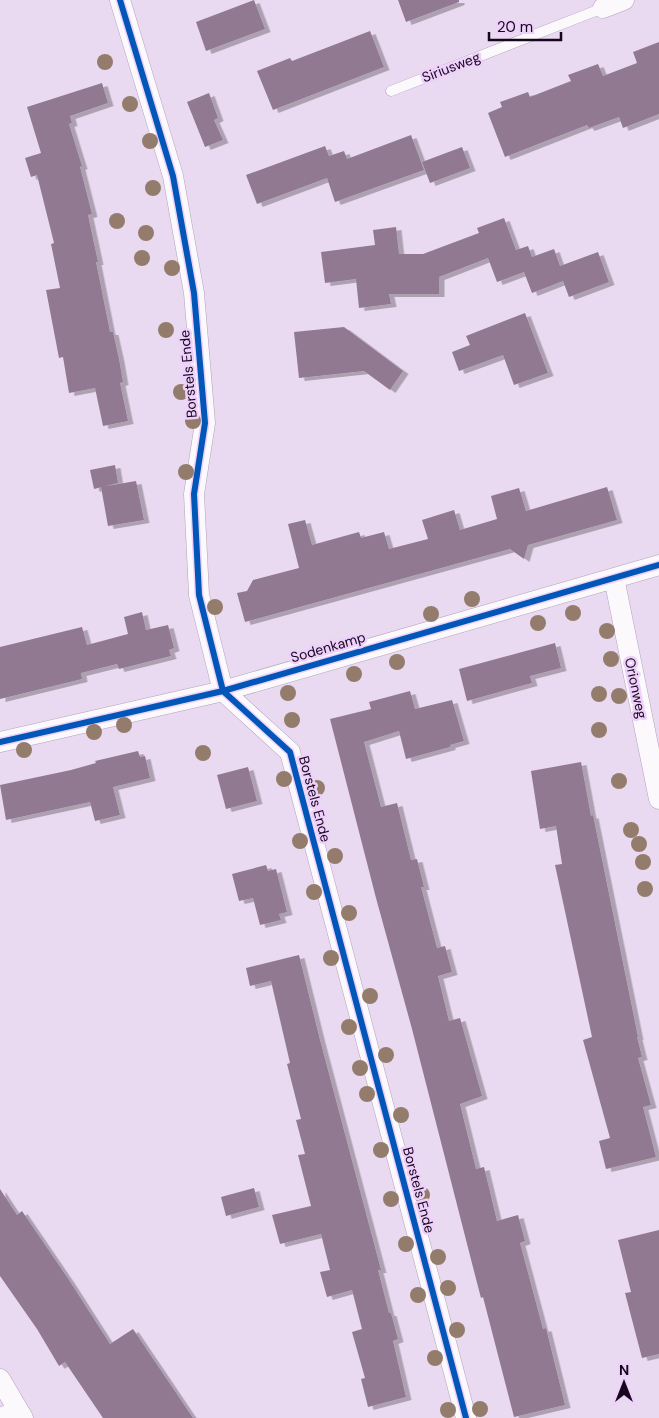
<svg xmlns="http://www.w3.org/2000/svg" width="659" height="1418" viewBox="0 0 659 1418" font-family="'DM Sans',sans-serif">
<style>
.building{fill:#917992;filter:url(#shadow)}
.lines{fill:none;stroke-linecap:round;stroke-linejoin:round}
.service-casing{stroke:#b1a2b8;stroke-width:11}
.minor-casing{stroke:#b1a2b8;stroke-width:21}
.service{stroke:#fcf9fd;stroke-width:10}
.minor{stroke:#fcf9fd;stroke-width:20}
.cycleway-casing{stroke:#eed1fa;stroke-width:9}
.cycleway{stroke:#0057b8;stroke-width:6}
.tree{fill:#937c6c}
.labels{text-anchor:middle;stroke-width:5;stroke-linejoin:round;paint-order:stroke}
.street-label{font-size:14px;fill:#17061e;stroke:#eed1fa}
</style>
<defs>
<filter id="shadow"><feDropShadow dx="5.5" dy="3" stdDeviation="0" flood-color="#0004"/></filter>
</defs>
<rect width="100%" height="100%" fill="#eadaf1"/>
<path class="building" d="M254 0 265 29 206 51 196 22Z
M398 0H459V2L406 22Z
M370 31 384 67 273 110 257 71 290 58 292 61Z
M659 42V114L623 128 619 117 589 128 587 125 505 157 488 113 502 107 500 102 528 92 530 97 571 81 568 75 598 64 603 76 637 63 633 52Z
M102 83 108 103 70 116 72 123 69 124 82 166 80 167 92 214 88 215 98 262H96L110 332H113L119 359 123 382 120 383 128 421 103 426 95 388 69 393 63 357 59 358 46 290 60 288 51 244 54 243 37 175 31 177 25 158 41 153 27 107Z
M209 93 218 118 214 120 223 140 205 147 187 102Z
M411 135 424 170 335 202 327 178 257 204 246 175 325 146 329 156 344 151 347 159Z
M462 147 470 168 430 183 422 162Z
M504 218 516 250 528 246 532 257 554 249 560 266 598 252 609 282 569 297 563 281 532 293 524 272 497 282 488 258 439 277V294H389L391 304 359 308 356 279 325 283 321 252 375 245 373 230 396 227 399 254H423L479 233 477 228Z
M525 313 548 373 514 385 503 355 459 371 452 352 470 345 466 336Z
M344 327 403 371 390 390 364 371 299 378 294 332Z
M115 465 118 483 94 489 90 470Z
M136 481 144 520 108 526 101 487Z
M607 487 617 520 528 545 524 559 510 549 245 622 237 593 247 591 253 580 299 568 288 524 305 520 312 545 359 532 361 538 384 532 389 549 428 539 422 520 454 510 460 530 497 519 491 496 519 488 526 511Z
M142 612 146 630 168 625 174 648 169 650 171 656 119 669 117 664 81 673 82 679 0 699V647L82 627 87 645 128 634 124 617Z
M555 643 561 668 530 676 532 683 467 701 459 669Z
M410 691 415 709 452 700 464 741 450 745V747L406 759 399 731 364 742 381 807 397 803 411 860 417 859 424 887H421L437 948 445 946 452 972 438 976 449 1021 460 1018 482 1096 460 1104 476 1169 484 1167 497 1221 518 1215 525 1241 520 1243 543 1329 546 1328 565 1405 514 1417 483 1297 481 1298 475 1275 412 1029 376 898 330 719 371 709 369 702Z
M138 751 140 757 145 756 150 778 113 787 120 815 95 821 90 802 6 820 0 785 71 770 96 763 95 761Z
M581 762 591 816 593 815 638 1037H637L642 1057 638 1058 651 1105 643 1107 656 1157 606 1169 599 1141 610 1138 583 1040 592 1037 555 865 562 864 556 826 540 829 531 771Z
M248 767 257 801 226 809 217 775Z
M266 865 268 871 276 869 287 912 279 914 281 920 260 925 253 898 239 901 232 874Z
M299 955 320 1040 381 1270H378L389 1313H391L398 1339 393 1341 406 1397 368 1407 361 1379 365 1378 352 1332 362 1329 352 1290 327 1297 320 1272 330 1270 321 1234 280 1244 272 1215 311 1206 298 1155 305 1154 296 1120 301 1119 287 1064 290 1063 271 981 250 986 246 968Z
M254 1188 259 1207 226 1216 221 1197Z
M0 1189 17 1215 22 1211 69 1280 110 1344 133 1329 193 1418H103L65 1362 59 1366 37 1329 0 1276Z
M659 1230V1354L642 1358 625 1293 631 1292 618 1240Z"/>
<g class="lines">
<defs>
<path id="service" d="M391 91 603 8"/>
<path id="minor" d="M120 0 173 176 194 293 205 423 194 494 199 595 223 691 290 752 466 1418
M603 8 624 0
M614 578 659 799
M0 742 223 691 659 565
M0 1379 23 1418
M0 1418 19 1411"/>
</defs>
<use href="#service" class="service-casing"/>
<use href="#minor" class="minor-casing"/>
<use href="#service" class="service"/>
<use href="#minor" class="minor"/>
<defs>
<path id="cycleway" d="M120 0 173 176 194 293 205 423 194 494 199 595 223 691 290 752 466 1418
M0 742 223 691 659 565"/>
</defs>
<use href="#cycleway" class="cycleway-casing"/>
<use href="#cycleway" class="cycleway"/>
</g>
<g class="tree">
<circle cx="105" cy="62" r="8"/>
<circle cx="130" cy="104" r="8"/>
<circle cx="150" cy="141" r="8"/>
<circle cx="153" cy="188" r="8"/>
<circle cx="117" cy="221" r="8"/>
<circle cx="146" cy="233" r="8"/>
<circle cx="142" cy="258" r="8"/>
<circle cx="172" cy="268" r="8"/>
<circle cx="166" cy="330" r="8"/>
<circle cx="181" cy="392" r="8"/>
<circle cx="193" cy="421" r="8"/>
<circle cx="186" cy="472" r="8"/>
<circle cx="472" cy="599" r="8"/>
<circle cx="215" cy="607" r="8"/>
<circle cx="573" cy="613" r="8"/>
<circle cx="431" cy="614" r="8"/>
<circle cx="538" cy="623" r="8"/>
<circle cx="607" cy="631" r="8"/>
<circle cx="611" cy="659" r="8"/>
<circle cx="397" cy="662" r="8"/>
<circle cx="354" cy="674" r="8"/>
<circle cx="288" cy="693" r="8"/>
<circle cx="599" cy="694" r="8"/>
<circle cx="619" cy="696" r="8"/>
<circle cx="292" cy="720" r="8"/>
<circle cx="124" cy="725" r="8"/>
<circle cx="599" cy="730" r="8"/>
<circle cx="94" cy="732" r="8"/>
<circle cx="24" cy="750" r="8"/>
<circle cx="203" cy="753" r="8"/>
<circle cx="284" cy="779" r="8"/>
<circle cx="619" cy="781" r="8"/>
<circle cx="317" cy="788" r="8"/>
<circle cx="631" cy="830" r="8"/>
<circle cx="300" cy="841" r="8"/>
<circle cx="639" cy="844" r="8"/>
<circle cx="335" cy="856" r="8"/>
<circle cx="643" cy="862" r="8"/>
<circle cx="645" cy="889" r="8"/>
<circle cx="314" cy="892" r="8"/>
<circle cx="349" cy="913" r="8"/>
<circle cx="331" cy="958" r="8"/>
<circle cx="370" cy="996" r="8"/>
<circle cx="349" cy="1027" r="8"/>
<circle cx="386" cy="1055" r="8"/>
<circle cx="360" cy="1068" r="8"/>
<circle cx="367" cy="1094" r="8"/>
<circle cx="401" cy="1115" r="8"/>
<circle cx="381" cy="1150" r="8"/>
<circle cx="422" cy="1195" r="8"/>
<circle cx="391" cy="1199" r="8"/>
<circle cx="406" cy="1244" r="8"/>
<circle cx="438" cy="1257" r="8"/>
<circle cx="448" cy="1288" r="8"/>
<circle cx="418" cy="1295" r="8"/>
<circle cx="457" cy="1330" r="8"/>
<circle cx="435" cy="1358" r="8"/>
<circle cx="480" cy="1409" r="8"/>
<circle cx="448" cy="1410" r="8"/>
</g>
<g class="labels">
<g class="street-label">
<text transform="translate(451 67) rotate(-21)" y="5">Siriusweg</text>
<text transform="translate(188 374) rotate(-95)" y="5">Borstels Ende</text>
<text transform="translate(328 647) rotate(-16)" y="5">Sodenkamp</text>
<text transform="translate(636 688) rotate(78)" y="5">Orionweg</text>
<text transform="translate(315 799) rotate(75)" y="5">Borstels Ende</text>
<text transform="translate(419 1190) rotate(75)" y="5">Borstels Ende</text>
</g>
</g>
<g transform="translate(624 1383)" stroke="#eed1fa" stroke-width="4" paint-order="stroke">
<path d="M0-4L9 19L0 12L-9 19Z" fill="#17061e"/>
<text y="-8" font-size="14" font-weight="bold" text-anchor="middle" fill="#17061e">N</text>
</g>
<path d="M489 32v8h72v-8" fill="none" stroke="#17061e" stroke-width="2.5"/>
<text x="497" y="32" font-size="15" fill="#17061e" stroke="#eed1fa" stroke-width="4" paint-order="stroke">20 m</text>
</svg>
